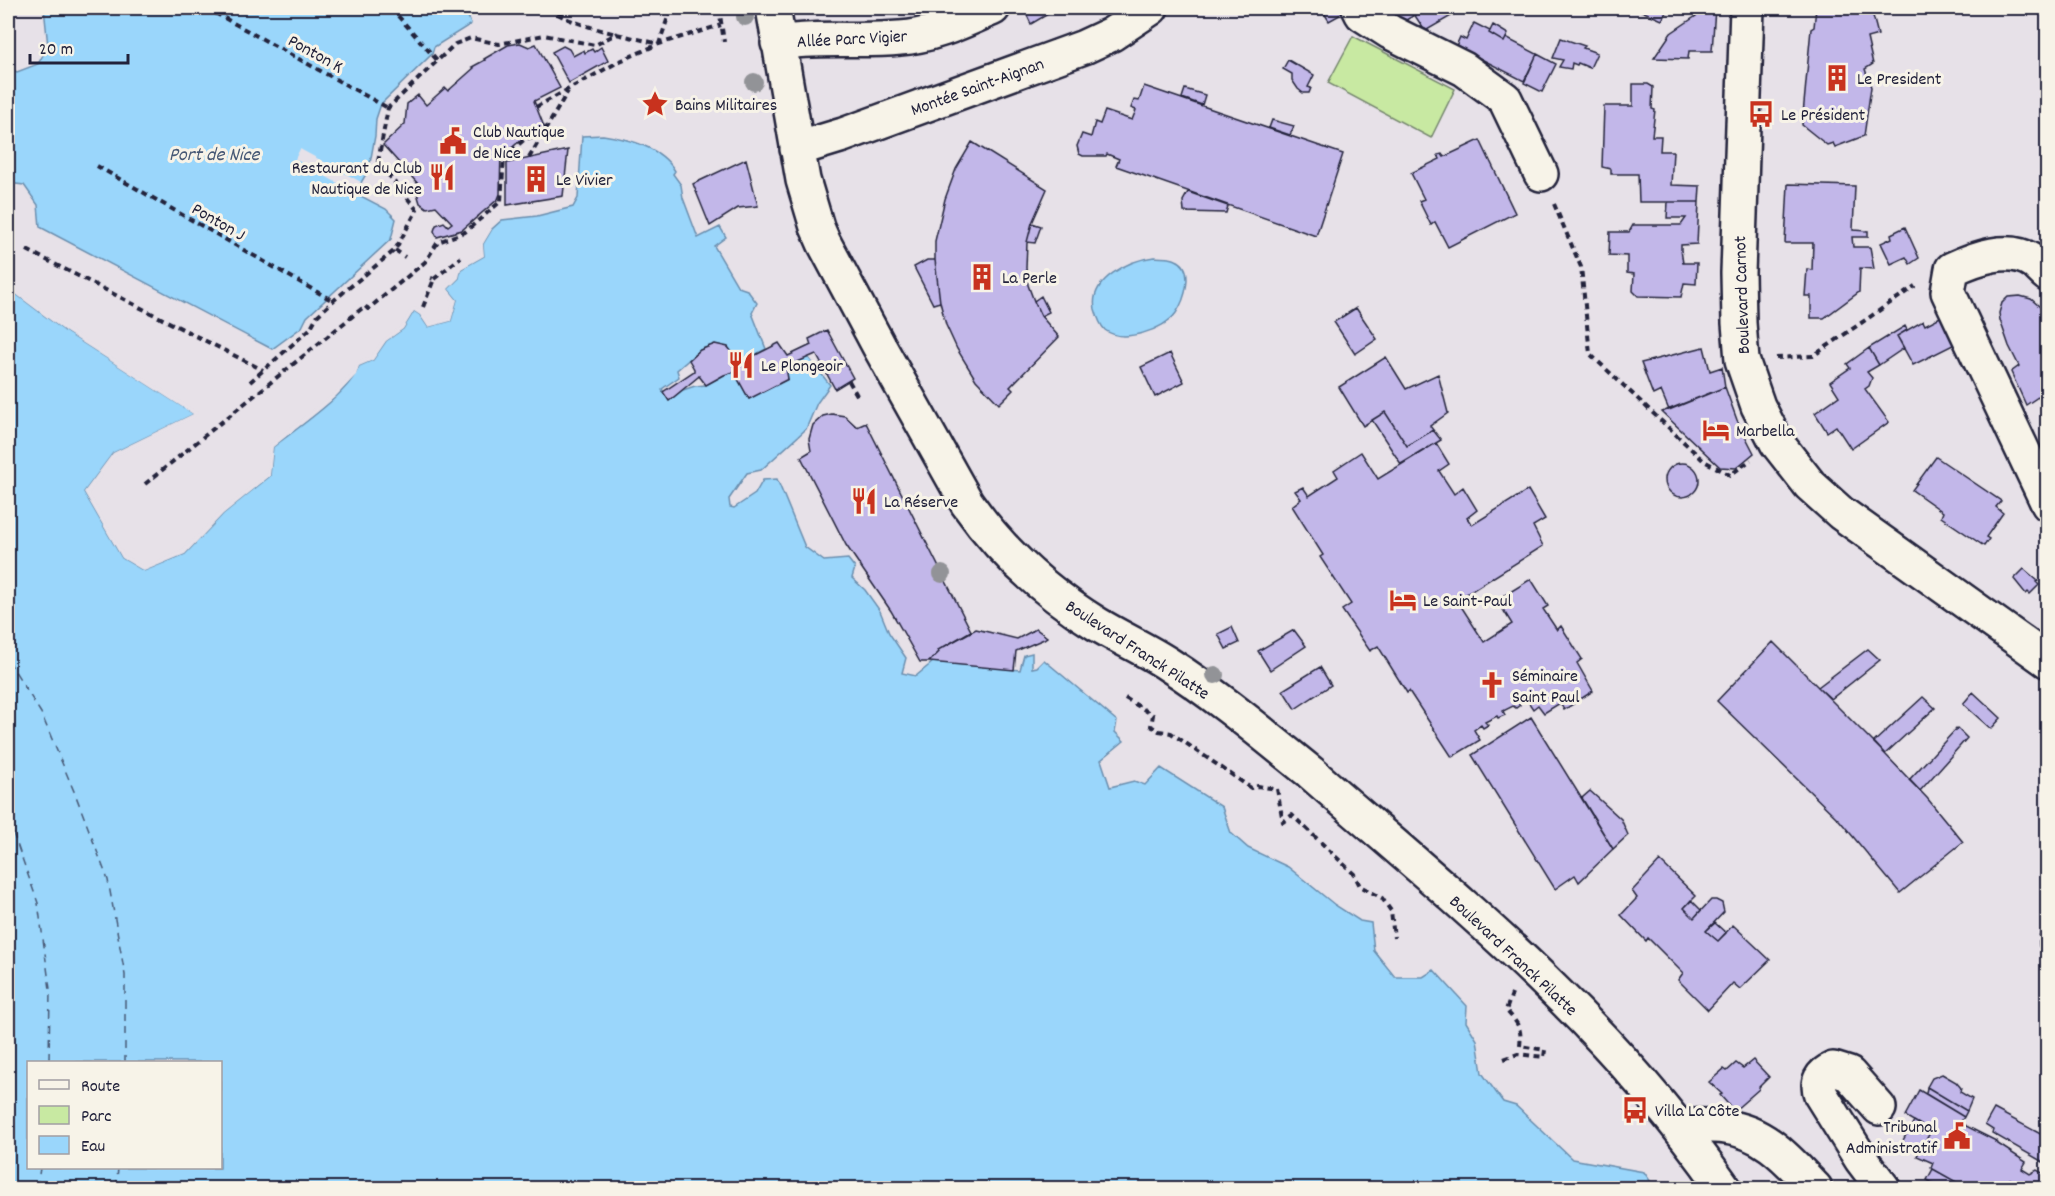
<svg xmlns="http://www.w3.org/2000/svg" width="2055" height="1196" viewBox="0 0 2055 1196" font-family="Dekko,sans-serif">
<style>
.green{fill:#c8e9a2;stroke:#75866e;stroke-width:1.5}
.water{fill:#9ad6fb;stroke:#6a8eae;stroke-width:1.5;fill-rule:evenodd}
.pier{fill:#e7e1e8}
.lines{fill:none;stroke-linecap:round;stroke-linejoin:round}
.ferry{stroke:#465875;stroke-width:1.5;stroke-dasharray:8 6;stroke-linecap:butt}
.building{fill:#c2b7e9;stroke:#22223b;stroke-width:1.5}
.minor-casing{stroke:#22223b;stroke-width:38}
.major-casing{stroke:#22223b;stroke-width:38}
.path{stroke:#22223b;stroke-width:4;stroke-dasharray:6 4.5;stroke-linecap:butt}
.minor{stroke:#f7f3e8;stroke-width:33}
.major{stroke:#f7f3e8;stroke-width:33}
.tree{fill:#929397}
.labels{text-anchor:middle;stroke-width:6;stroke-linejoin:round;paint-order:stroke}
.street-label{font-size:18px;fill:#22223b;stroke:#f7f3e8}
.poi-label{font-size:18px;fill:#22223b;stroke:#f7f3e8;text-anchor:start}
.water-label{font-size:20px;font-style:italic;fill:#465875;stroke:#f7f3e8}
</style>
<rect width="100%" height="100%" fill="#e7e1e8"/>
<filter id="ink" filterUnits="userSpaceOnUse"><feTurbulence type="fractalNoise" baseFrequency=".0167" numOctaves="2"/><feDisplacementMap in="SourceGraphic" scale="12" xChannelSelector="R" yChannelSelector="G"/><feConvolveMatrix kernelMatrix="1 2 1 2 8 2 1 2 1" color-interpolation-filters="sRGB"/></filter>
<g filter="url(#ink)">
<path class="green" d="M1353 36 1455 89 1431 138 1328 83Z"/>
<path class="water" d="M44 8H465L471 24 434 47 432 54 381 104 376 119 375 136 369 169 355 193 386 209 396 219 391 239 307 317 302 327 272 349 40 227 38 205 24 185 8 183V68L17 72 38 64 48 46Z
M603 135C629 139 661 147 675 171L673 174 681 185 683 198 698 238 720 227 726 237 714 246 738 287 747 290 757 303 752 313 766 349 740 363 715 344 700 350 677 370 679 377 662 389 669 401 683 390 695 386 706 385 724 375 734 372 749 399 788 379 786 367 808 357 830 385 817 403 806 429 761 470 747 473 729 499 730 507 734 508 755 494 763 480 777 479 805 547 824 561 848 559 855 568 852 578 865 590 880 611 889 633 906 658 902 673 916 676 933 662 1020 670 1024 655 1032 653V668L1037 667 1044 660 1117 721 1115 732 1124 741 1101 760 1110 787 1134 781 1145 785 1161 768 1222 807 1231 833 1248 848 1288 867 1335 905 1360 921 1371 923 1374 951 1395 977H1423L1434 970 1467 1006 1466 1022 1477 1040 1482 1073 1503 1102 1516 1106 1572 1159 1644 1172 1655 1188H8V288L66 332 194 414 113 453 84 492 122 558 144 571 185 554 223 514 270 476 273 447C296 429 351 392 359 366L373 360 386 341 403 329 414 311 420 315 428 327 451 321 457 300 448 289 459 278 461 269 484 256 483 244 492 229 502 220 537 216 573 207 578 198 582 136ZM28 1062H220V1168H28Z
M1154 257C1161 258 1170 257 1176 260 1196 268 1184 301 1176 313 1164 330 1123 344 1105 330 1100 325 1097 316 1095 309 1089 279 1130 260 1154 257Z"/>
<path class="pier" d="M300 149 361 182 355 193 295 159Z
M488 229H492L483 244 484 256 461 269 459 278 448 289 457 300 451 321 428 327 420 315 414 311 403 329 386 341 373 360 359 366 356 375 335 397 273 447 270 476 223 514 185 554 144 571 122 558 84 492 113 453 193 414 66 332 8 288V285L67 329 197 413 195 416 115 456 88 493 124 556 144 568 183 551 221 512 268 474 270 445 333 395 354 373 357 363 371 358 384 339 401 327 412 308H415L422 313 429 323 449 319 453 301 445 287 456 277 459 267 481 254 480 243Z"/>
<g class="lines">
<path class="ferry" d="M8 660 41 713 76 796 108 880 125 975V1062
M8 819 38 903 50 989 49 1062
M37 1188 40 1168
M116 1188 118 1168"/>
</g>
<path class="building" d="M1033 8H1044L1048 14 1031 24 1025 11Z
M1321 8H1348L1347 11 1329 21Z
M1396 8H1408L1413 16 1406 20 1389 12Z
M1410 8H1465L1427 30 1423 28Z
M1635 8H1668L1662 20Z
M1708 8H1715L1712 51H1689L1688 59 1654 58 1671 33Z
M1816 8 1878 9 1872 12 1878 35 1867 38 1873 64 1865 69 1871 87 1864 136 1835 147 1833 143 1827 145 1802 125 1811 29 1814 27Z
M1474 23 1490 31 1489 33 1504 42 1506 38 1537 54 1524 81 1456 46 1460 37 1466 40Z
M1493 25 1508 34 1504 42 1489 33Z
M1561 38 1585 46 1583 48 1597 53 1590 68 1578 63 1577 65 1572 63 1571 69 1559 67 1563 60 1553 58Z
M520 43 529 47 536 44 560 88 534 101 545 129 523 138 506 153 501 150 500 194 498 199 462 230 437 237 434 231 436 225 444 222 448 226 452 223 436 206 427 208 420 203 417 193 419 185 383 145 405 124 407 104 418 95 426 105 445 88 448 91 474 68 472 67 485 60 484 59 508 45Z
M563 46 569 49 573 56 584 50 585 53 592 49 594 52 601 47 608 61 569 83 552 52Z
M1537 54 1556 64 1542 92 1524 83Z
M1288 60 1314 75 1308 87 1311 88 1309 93H1303L1298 89 1292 80V74L1283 69Z
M1633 84H1648L1653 87 1652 109 1655 110 1652 136H1661L1660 151H1673L1671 185 1700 186 1699 202H1639L1638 174H1611V169L1602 167 1604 106H1633Z
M1144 86 1343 154 1316 236 1116 166 1119 159 1107 154 1106 156H1083L1079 154 1077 146 1082 134 1091 137 1095 122 1100 124 1105 111 1132 120 1136 110 1131 108 1134 100 1139 101Z
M1185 89 1205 95 1202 105 1182 98Z
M1272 120 1294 126 1290 135 1269 128Z
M1480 140 1515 213 1448 247 1435 222 1431 225 1419 201 1424 199 1411 173 1440 159 1438 155 1442 154 1444 157Z
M972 142 1047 189 1032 223 1027 242 1026 268 1028 285 1034 301 1041 316 1059 337 1010 387 1013 390 999 404 976 380 957 349 946 325 940 302 935 260V241L945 199 956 169Z
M568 150 563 196 507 205V163Z
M746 159 758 206 738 208 710 226 693 184Z
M1788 184 1855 186 1853 230 1868 231V237H1852L1853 247H1870L1874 269 1860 268 1859 292 1824 318H1811V296H1805L1807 269 1812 270 1813 243H1785Z
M1188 192 1228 206 1226 213 1184 212 1183 201Z
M1668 202H1699L1697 244 1681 245V250L1683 263H1697L1696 284 1684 283 1681 297 1638 296 1633 291 1634 274 1627 273V256L1609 255 1610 232H1629L1633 225H1681L1686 218H1667Z
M1032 223 1041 226 1035 243 1027 242Z
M1905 227 1919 258 1910 264 1906 257 1891 264 1881 243 1892 238 1891 234Z
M927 260H935L940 302 933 304 914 267Z
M1041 296 1049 312 1041 316 1034 301Z
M2020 296 2031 299 2048 314V409L2038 397 2026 405 2011 372 2019 366 2009 346 2000 320 1999 313 2002 303 2008 297Z
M1356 308 1377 339 1355 354 1334 322Z
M1948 313 1961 341 1913 365 1897 336 1923 321 1925 325Z
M1905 326 1907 330 1897 336 1904 348 1879 365 1869 348Z
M827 330 853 378 835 389 816 354 786 367 788 379 749 399 734 372 724 375 706 385 699 376 698 377 669 401 663 392 694 371V369L689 360 700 350 715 344 728 347 740 363 779 343 788 356 811 345 809 339Z
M1704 347 1710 371 1722 367 1725 387 1669 410 1661 391 1653 395 1641 363Z
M1869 348 1879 365 1867 372 1872 378 1869 386 1865 389 1889 422 1851 449 1836 426 1827 432 1815 413 1839 396 1830 382 1850 368 1847 364Z
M1170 353 1184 382 1155 397 1141 367Z
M1386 357 1406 389 1438 374 1448 413 1430 426 1433 430 1407 446 1385 412 1363 426 1339 387Z
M1725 387 1737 420 1754 453 1736 468 1720 467 1662 412Z
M1385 412 1407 446 1433 430 1441 440 1401 464 1372 420Z
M832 414 845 416 857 427 866 423 971 631 938 650 939 652 929 662H920L891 611 846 545 801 457 811 451 809 439 813 425 823 416Z
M1436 443 1449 464 1439 471 1454 494 1463 487 1477 510 1467 518 1472 525 1528 490 1545 519 1533 526 1543 546 1457 600 1484 642 1512 624 1497 600 1531 579 1548 606 1543 609 1557 630 1561 626 1582 659 1577 663 1593 691 1564 710 1560 703 1544 713 1538 705 1533 709 1525 697 1517 702 1520 705 1516 708 1513 706 1503 711 1505 715 1498 718 1497 716 1485 722 1488 725 1483 728 1481 725 1474 730 1480 740 1452 757 1409 691 1407 693 1378 646 1370 651 1342 610 1351 604 1320 557 1323 555 1292 506 1301 499 1295 491 1303 487 1309 496 1338 477 1334 470 1361 452 1378 479Z
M1936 457 2001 501 1996 507 2003 513 1986 537 1989 539 1984 546 1941 517 1943 512 1912 490Z
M1665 480a17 17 0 1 1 34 0a17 17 0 1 1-34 0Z
M2024 569 2038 581 2036 582 2039 585 2030 594 2028 592 2026 594 2014 579Z
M1232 627 1239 643 1226 649 1218 634Z
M976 629 1017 639 1036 629 1047 637 1044 639 1016 651 1014 670 929 662 939 652 938 650Z
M1294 630 1306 646 1270 670 1258 651Z
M1773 642 1885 754 1927 798 1963 842 1900 893 1840 821 1717 701Z
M1868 649 1880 660 1831 699 1818 687Z
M1320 667 1331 685 1295 709 1283 690Z
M1973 692 2001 718 1991 729 1963 704Z
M1923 697 1935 708 1885 754 1874 742Z
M1531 717 1613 849 1579 882 1575 875 1555 889 1472 755Z
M1957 728 1967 738 1920 791 1909 780Z
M1590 791 1621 819 1628 835 1613 849 1582 798Z
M1660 861 1696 896 1684 908 1694 918 1711 900H1716L1722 903 1724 912 1706 931 1718 941 1733 925 1770 960 1740 989 1733 983 1708 1010 1678 980 1683 973 1648 938 1646 941 1621 915 1637 898 1632 891Z
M1691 900 1701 910 1694 918 1684 908Z
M1715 923 1726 933 1718 941 1706 931Z
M1753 1060 1769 1077 1759 1087V1089L1734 1111 1720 1095 1722 1094 1709 1082 1724 1069 1727 1071 1736 1063 1743 1068Z
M1942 1074 1956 1082 1961 1088 1960 1092 1972 1099 1967 1111 1927 1087 1932 1078Z
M1927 1087 1967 1111 1964 1117 1926 1094Z
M1919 1090 1964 1117 1960 1123 1996 1141 1995 1142 2026 1162 2022 1169 2030 1174 2037 1170 2048 1176V1188H2023V1185L2010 1179 2005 1188H1980L1971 1183 1967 1188 1931 1168 1933 1163 1917 1156 1931 1131 1905 1116Z
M1994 1109 2048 1138V1154L2043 1162 1992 1133 1993 1130 1985 1125Z
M1914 1121 1931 1131 1919 1152 1902 1142Z
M1933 1169 1967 1188H1942L1927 1180Z"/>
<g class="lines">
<defs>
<path id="minor" d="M773 8 803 180 817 227 824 243 879 346 967 503C1002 553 1045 592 1097 624 1120 638 1145 649 1168 664 1218 696 1264 735 1310 772 1391 843 1475 912 1552 988 1615 1049 1674 1117 1724 1188
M1359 8 1362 14 1390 32 1464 69 1505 99 1541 174
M778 43C819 36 859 42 900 38 933 36 963 21 993 8
M797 149 843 135 1084 47 1112 34 1151 8
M2048 275C2043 271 2039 266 2034 262 2009 245 1976 258 1952 269L1948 292 2048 504
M1879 1108 1849 1074 1833 1069C1821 1074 1816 1082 1821 1095L1861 1159 1883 1188
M1678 1126C1694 1126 1710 1125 1725 1127 1766 1132 1789 1161 1815 1188"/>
<path id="major" d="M1747 8 1738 273 1739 323 1742 360 1758 406 1777 443 1810 485 1841 513 2048 661"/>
</defs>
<use href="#minor" class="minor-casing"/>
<use href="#major" class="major-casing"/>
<path class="path" d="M206 8 388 108
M391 8 437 60
M549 8C572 27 629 36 659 44L671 8
M719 8 724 42
M536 107 620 61 659 44 721 25
M529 158 568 91
M97 166 333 301
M1554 204 1581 267 1590 354 1704 461 1730 475 1751 460
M27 250 263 370
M395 250 405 257
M434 279 461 257
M423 307 434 279 431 278
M1776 358 1813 356 1915 286
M849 381 858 397
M250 382 310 329 317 316 333 301 395 250 417 210 378 162 388 108 455 44 471 38 499 44 544 35 595 45 618 33
M145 484 365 306 368 309 425 262 438 242 465 232 501 201 504 157 525 139 544 133
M1125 698 1153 715 1151 726 1159 731 1171 733 1251 788 1258 786 1276 789
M1277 789 1283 822 1292 815 1354 874 1360 886 1382 898 1391 911 1394 938
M2048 922C2035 936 2040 952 2048 967
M1504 1059 1518 1054 1544 1057 1545 1050 1520 1046C1522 1027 1518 1024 1506 1010L1512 994"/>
<use href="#minor" class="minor"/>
<use href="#major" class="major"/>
</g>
<g class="tree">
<circle cx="745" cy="17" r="9"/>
<circle cx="754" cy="82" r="9"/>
<circle cx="942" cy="574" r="9"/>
<circle cx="1215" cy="675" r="9"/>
</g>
</g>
<defs>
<symbol id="building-bare" viewBox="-9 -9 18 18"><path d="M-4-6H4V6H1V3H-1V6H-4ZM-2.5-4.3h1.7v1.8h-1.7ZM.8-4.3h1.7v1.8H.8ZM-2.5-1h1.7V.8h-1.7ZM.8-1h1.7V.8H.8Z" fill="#c8321e" stroke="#f7f3e8" stroke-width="2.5" paint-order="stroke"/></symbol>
<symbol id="sight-bare" viewBox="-9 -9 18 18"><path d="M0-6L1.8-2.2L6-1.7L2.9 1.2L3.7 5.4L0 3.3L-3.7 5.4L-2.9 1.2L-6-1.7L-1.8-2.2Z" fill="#c8321e" stroke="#f7f3e8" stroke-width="2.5" paint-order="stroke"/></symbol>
<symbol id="bus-bare" viewBox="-9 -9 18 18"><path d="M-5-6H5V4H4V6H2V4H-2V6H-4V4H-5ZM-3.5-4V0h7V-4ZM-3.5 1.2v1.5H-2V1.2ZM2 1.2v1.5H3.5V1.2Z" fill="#c8321e" stroke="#f7f3e8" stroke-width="2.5" paint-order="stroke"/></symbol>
<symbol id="civic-bare" viewBox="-9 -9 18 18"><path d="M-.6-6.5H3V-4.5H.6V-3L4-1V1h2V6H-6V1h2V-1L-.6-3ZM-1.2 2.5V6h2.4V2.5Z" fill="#c8321e" stroke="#f7f3e8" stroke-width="2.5" paint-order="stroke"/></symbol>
<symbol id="restaurant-bare" viewBox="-9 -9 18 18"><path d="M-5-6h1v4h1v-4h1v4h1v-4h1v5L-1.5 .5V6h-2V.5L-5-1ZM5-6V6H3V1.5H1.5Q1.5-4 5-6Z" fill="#c8321e" stroke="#f7f3e8" stroke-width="2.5" paint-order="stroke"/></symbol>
<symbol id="hotel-bare" viewBox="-9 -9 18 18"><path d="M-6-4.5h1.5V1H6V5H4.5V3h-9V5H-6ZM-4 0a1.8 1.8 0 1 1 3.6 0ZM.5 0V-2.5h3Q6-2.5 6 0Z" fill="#c8321e" stroke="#f7f3e8" stroke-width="2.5" paint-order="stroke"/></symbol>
<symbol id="church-bare" viewBox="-9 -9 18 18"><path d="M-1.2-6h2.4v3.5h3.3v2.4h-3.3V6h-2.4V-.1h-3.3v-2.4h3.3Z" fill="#c8321e" stroke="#f7f3e8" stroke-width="2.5" paint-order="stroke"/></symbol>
</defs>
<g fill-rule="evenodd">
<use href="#building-bare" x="1818" y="59" width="38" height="38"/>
<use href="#sight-bare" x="636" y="85" width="38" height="38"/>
<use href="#bus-bare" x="1742" y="95" width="38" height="38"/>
<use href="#civic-bare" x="434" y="122" width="38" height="38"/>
<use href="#restaurant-bare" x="423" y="158" width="38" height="38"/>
<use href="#building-bare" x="517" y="160" width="38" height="38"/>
<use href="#building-bare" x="963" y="258" width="38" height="38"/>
<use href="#restaurant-bare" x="722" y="346" width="38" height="38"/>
<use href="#hotel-bare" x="1697" y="411" width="38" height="38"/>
<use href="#restaurant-bare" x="845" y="482" width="38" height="38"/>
<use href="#hotel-bare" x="1384" y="581" width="38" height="38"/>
<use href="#church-bare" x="1473" y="666" width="38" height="38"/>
<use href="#bus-bare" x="1616" y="1091" width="38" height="38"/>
<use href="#civic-bare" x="1938" y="1117" width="38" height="38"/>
</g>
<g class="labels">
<g class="street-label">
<text transform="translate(852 38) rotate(-3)" y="6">Allée Parc Vigier</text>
<text transform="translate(316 53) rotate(29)" y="6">Ponton K</text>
<text transform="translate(977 86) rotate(-20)" y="6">Montée Saint-Aignan</text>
<text transform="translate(219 221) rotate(30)" y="6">Ponton J</text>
<text transform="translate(1741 295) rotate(-92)" y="6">Boulevard Carnot</text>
<text transform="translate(1138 649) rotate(33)" y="6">Boulevard Franck Pilatte</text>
<text transform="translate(1514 955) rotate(43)" y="6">Boulevard Franck Pilatte</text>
</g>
<g class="poi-label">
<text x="1857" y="84">Le President</text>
<text x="675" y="110">Bains Militaires</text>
<text x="1781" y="120">Le Président</text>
<text x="473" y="137">Club Nautique<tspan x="473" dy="21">de Nice</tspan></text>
<text x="422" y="173" text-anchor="end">Restaurant du Club<tspan x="422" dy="21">Nautique de Nice</tspan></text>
<text x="556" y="185">Le Vivier</text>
<text x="1002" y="283">La Perle</text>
<text x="761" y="371">Le Plongeoir</text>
<text x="1736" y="436">Marbella</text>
<text x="884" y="507">La Réserve</text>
<text x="1423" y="606">Le Saint-Paul</text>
<text x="1512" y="681">Séminaire<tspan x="1512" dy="21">Saint Paul</tspan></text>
<text x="1655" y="1116">Villa La Côte</text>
<text x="1937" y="1132" text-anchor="end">Tribunal<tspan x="1937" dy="21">Administratif</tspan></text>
</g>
<g class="water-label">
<text x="214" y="160">Port de Nice</text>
</g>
</g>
<rect width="2055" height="1196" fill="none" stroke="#f7f3e8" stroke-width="30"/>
<rect x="15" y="15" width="2025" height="1166" fill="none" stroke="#22223b" stroke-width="2" filter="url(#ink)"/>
<rect x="27" y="1061" width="195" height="108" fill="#f7f3e8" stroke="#a29fa3" stroke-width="1.5"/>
<rect x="39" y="1080" width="30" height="9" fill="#f7f3e8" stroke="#a29fa3" stroke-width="1.5"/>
<text x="81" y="1091" font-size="18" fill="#22223b">Route</text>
<rect x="39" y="1106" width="30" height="18" fill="#c8e9a2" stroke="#a29fa3" stroke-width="1.5"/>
<text x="81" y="1121" font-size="18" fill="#22223b">Parc</text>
<rect x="39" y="1136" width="30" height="18" fill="#9ad6fb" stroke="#a29fa3" stroke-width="1.5"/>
<text x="81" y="1151" font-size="18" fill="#22223b">Eau</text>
<path d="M30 54v9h98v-9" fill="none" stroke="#22223b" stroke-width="3"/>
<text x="39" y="54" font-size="18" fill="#22223b" stroke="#f7f3e8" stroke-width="4.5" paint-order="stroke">20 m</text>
</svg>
